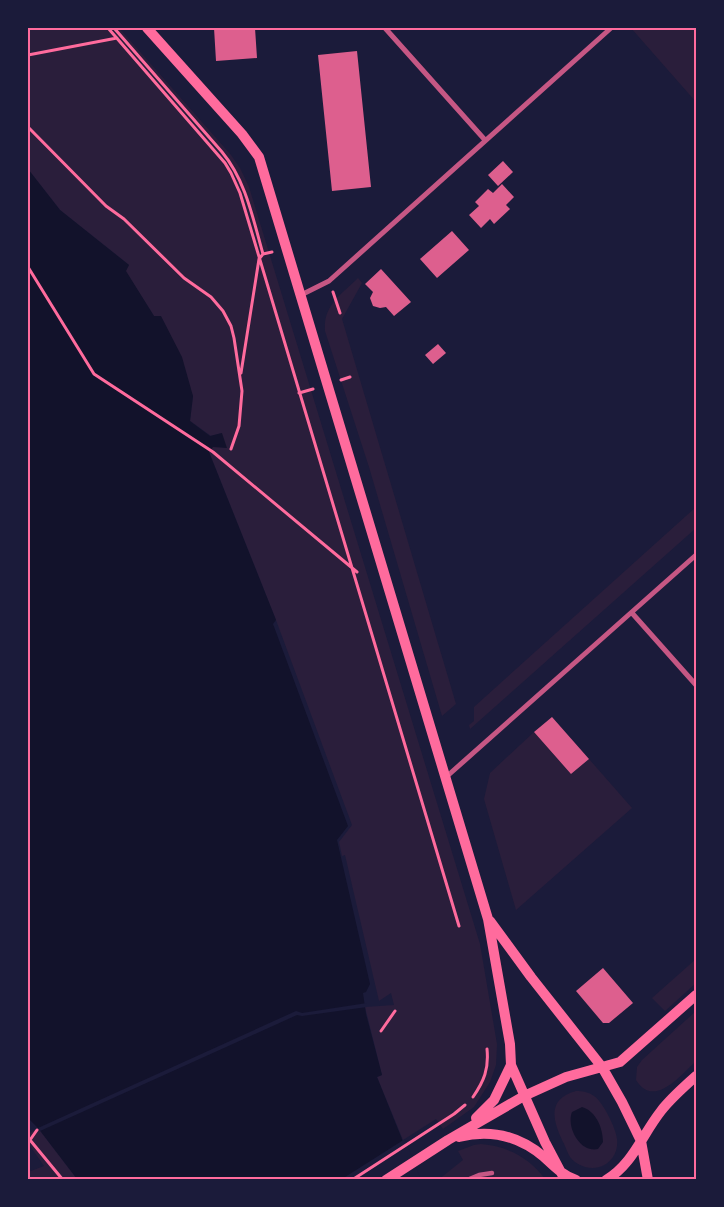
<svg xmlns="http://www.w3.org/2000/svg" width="724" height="1207" viewBox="0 0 724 1207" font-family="Figtree,sans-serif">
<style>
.green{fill:#2a1e3b}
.water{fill:#12122b}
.pier{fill:#1b1b3a}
.building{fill:#dd5f8e}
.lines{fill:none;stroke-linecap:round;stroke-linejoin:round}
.path{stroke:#ff6b9d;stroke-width:3}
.pedestrian{stroke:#c65784;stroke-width:4.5}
.minor{stroke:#c65784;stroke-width:5}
.secondary{stroke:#ff6b9d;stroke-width:10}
.neatline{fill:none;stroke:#ff6b9d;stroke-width:2}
</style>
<rect width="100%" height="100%" fill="#1b1b3a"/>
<path class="green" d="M28 28H119L231 155 240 168 249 187 480 944 497 1044 496 1065 490 1082 474 1107 443 1129 436 1119 403 1140 377 1077 382 1075 365 1007 394 1005 391 993 379 1001 345 855 342 856 339 842 352 825 276 620 209 452 222 433 211 436 190 421 193 396 154 316 125 271 129 265 60 210 28 169Z
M631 28H696V102Z
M358 278 362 283 342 319 456 704 442 716 369 467 325 331C323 305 341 295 358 278Z
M696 507V528L470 729 469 725 474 721V707Z
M534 732 571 774 589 759 632 808 516 910 484 799 490 773Z
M696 959V983L665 1011 652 998Z
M696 1011V1061C681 1075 654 1109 636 1080L637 1067 642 1060Z
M576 1091C582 1091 589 1092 594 1096 603 1102 616 1128 617 1139 618 1146 616 1152 613 1157 603 1172 581 1171 570 1157 567 1152 565 1145 562 1140 552 1118 548 1099 576 1091Z
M38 1128 77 1179H53L50 1176 52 1179H28V1168L31 1171 44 1166 28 1143V1134Z
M481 1144C507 1146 530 1158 545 1179L438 1180 463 1160 458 1151 474 1145Z"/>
<path class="water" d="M28 169 60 210 129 265 126 271 154 316H161L182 357 193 396 190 421 210 436 222 433 227 448 213 447 209 452 276 620 273 624 348 826 337 840 370 984 366 992 363 993 366 1014 382 1075 377 1077 418 1179H77L38 1128 28 1118Z
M582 1107C596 1111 603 1128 603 1142L598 1149C580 1153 566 1127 572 1112Z"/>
<path class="pier" d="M367 1003V1007L302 1016 297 1015 40 1131 38 1128 296 1011 302 1013Z
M405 1139 421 1180 342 1179Z"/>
<path class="building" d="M214 28H255L257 58 216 61Z
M357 51 371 187 332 191 318 55Z
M503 161 513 172 498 186 488 175Z
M502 184 514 197 506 205 510 209 494 224 490 219 481 228 469 215 479 206 475 202 488 189 493 193Z
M452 231 469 250 437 278 420 259Z
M381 269 411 302 394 316 386 307 380 308 373 306 370 298 373 292 365 284Z
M438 344 446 353 433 364 425 355Z
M552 717 589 759 571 774 534 732Z
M603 968 633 1003 609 1023H603L576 991Z"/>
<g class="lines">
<path class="path" d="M108 28 225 163 231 173 240 193 459 926
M114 28 222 152C246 181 253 219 263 254
M28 55 117 38
M28 127 106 206 124 219 184 278 211 297 223 311 231 326 234 338 242 391 239 426 231 449
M28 267 94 374 213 452 357 572
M333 292 340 313
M241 373 259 259 263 254 272 252
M341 380 350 377
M299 393 313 389
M381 1031 395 1011
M473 1097C484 1081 489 1069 487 1049
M37 1130 30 1140 63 1180
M352 1180 454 1114 465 1105"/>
<path class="pedestrian" d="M467 1180 479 1175 492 1173"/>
<path class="minor" d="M385 28 485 140
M301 295 329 281 611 28
M632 613 696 685
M445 778 696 555"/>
<path class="secondary" d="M147 28 242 134 259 157 488 919 510 1044 511 1065 545 1142 565 1180
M490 921 531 977 602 1067 622 1102 641 1141 648 1180
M476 1118 494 1100 511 1065
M459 1137C490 1129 519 1136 544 1157 554 1166 562 1175 576 1180
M386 1180 448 1140 524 1096 566 1077 620 1062 696 995
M606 1180C633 1164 642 1135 661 1111 671 1098 684 1087 696 1076"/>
</g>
<rect width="724" height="1207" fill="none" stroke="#1b1b3a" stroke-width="58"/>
<rect x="29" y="29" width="666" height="1149" class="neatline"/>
</svg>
